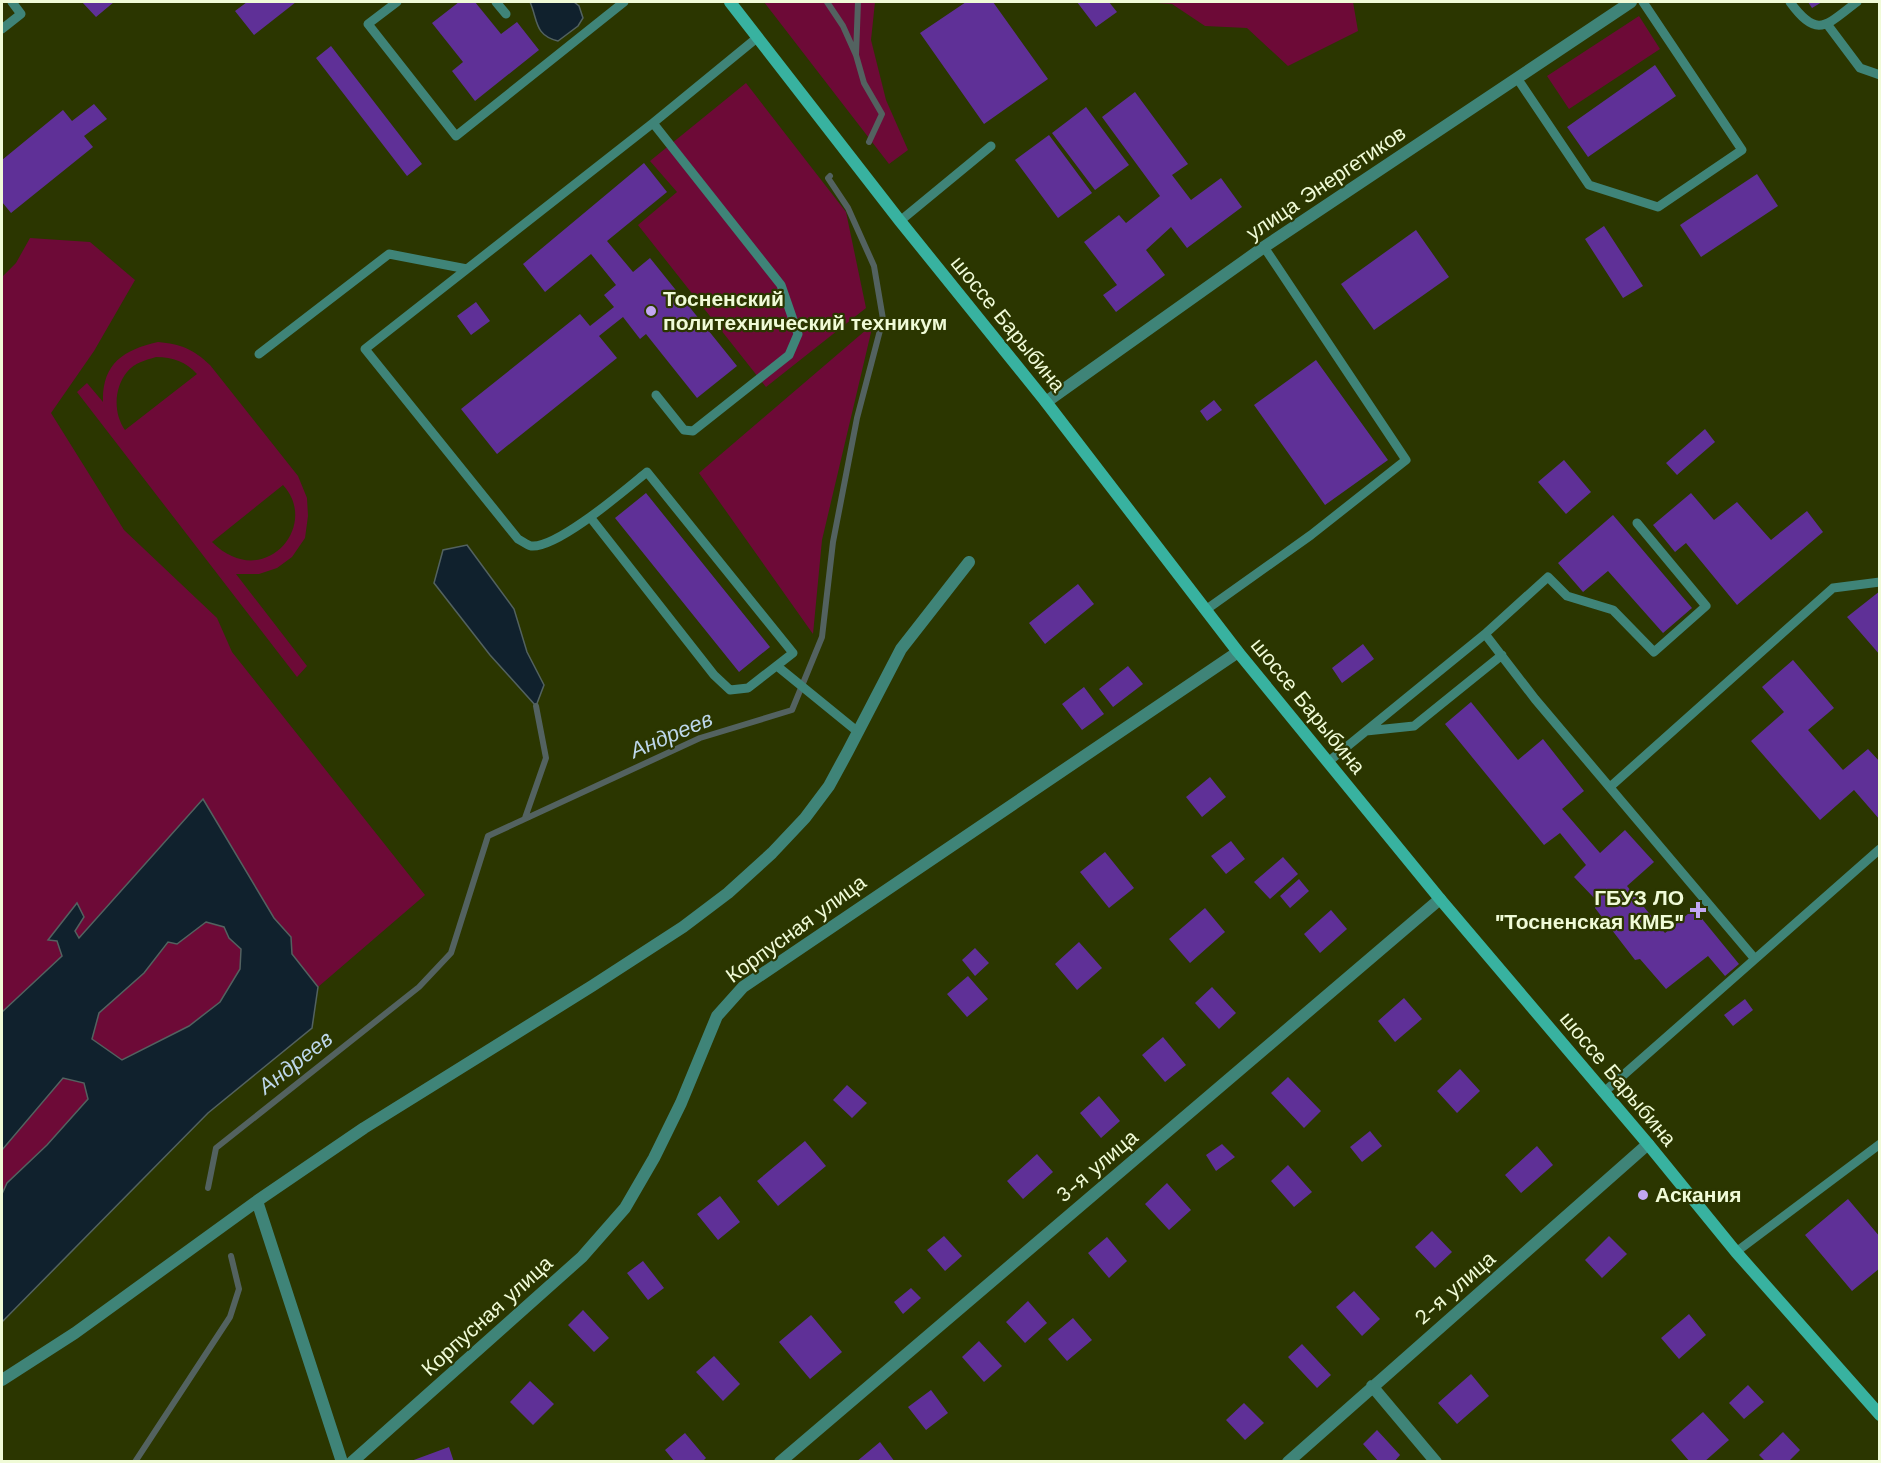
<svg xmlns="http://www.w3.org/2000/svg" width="1881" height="1463" viewBox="0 0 1881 1463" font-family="'Work Sans',sans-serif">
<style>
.green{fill:#6d0a37;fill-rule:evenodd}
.water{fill:#10212d;stroke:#536260;stroke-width:1.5;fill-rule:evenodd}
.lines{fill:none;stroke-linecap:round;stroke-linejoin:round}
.stream{stroke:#536260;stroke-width:6}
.building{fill:#5f3097}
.lane{stroke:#3f8478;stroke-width:9}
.street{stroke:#3f8478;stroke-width:12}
.secondary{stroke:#38b2a0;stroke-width:12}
.poi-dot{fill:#c3a7f2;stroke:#2b3600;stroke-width:2}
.labels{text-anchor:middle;stroke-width:4.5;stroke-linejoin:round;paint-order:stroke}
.street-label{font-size:21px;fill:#f0fbd7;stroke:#2b3600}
.poi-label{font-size:21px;font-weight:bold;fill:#f0fbd7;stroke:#2b3600;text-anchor:start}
.water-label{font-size:22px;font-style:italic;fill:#bdd7ea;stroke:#2b3600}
</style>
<rect width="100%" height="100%" fill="#2b3600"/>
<path class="green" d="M764 2H875L871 40 886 100 908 150 889 164Z
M1143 2H1353L1358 31 1288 66 1247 28 1205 26 1172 4Z
M1639 16 1660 49 1569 109 1547 76Z
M746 83 846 212 866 308 766 387 638 225 677 192 650 161Z
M30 238 90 242 135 280 94 351 51 413 124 530 217 618 232 652 425 895 318 987 291 954V937L274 918 203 799 79 938 75 931 84 917 77 904 49 940 57 941 62 956 2 1012V277L16 263Z
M873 324 822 540 813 634 699 473Z
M158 342C181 344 193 349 210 365L298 476 307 498 308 516 305 538 292 557 277 568 259 574H236L307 666 297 677 77 392 87 383 103 402C102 364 123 350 158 342ZM156 357C173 357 186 362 197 374L125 430C113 413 114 388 127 372 134 363 146 360 156 357ZM283 485C321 526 263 593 212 542Z
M206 922 224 927 229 938 241 948 240 969 220 1002 189 1026 122 1060 92 1039 99 1013 144 973 169 942 177 944Z
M63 1078 84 1083 88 1099 47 1145 7 1183 2 1194V1150Z"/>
<path class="water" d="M530 2H574L579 6 583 18 578 26 558 41C534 35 538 20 530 2Z
M467 545 514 609 527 652 544 685 536 706 490 655 434 583 443 550Z
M203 799 274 918 291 937 292 954 318 987 312 1028 208 1113 2 1322V1194L7 1183 47 1145 88 1099 84 1083 63 1078 2 1150V1012L62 956 57 941 48 940 77 903 84 917 75 931 79 938ZM206 922 224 927 229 938 241 949 240 969 220 1002 189 1026 122 1060 92 1039 99 1013 144 973 168 942 177 944Z"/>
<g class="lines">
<path class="stream" d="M827 2 843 26 856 55 864 83 882 114 869 142
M856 55 858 2
M525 818 546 758 536 706
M208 1188 216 1148 419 987 451 953 488 836 700 738 792 710 822 637 833 542 857 418 883 319 874 266 848 208 828 178 830 176
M135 1462 230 1317 239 1289 231 1256"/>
</g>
<path class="building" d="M82 2H114L96 17Z
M247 2H296L254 35 235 11Z
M459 2H475L501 34 517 22 539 50 475 101 452 71 463 62 432 23Z
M966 2H993L1048 79 984 124 920 33Z
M1077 2H1109L1117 12 1096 27Z
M1808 2H1822L1812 8Z
M331 46 422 164 407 176 316 58Z
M1655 65 1676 96 1588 157 1567 127Z
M1135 92 1188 164 1172 175 1191 200 1221 178 1242 207 1187 248 1171 227 1146 250 1165 275 1116 312 1103 295 1117 285 1084 242 1119 215 1126 223 1160 196 1102 117Z
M94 104 107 119 84 136 93 147 11 213 2 202V160L63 110 72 121Z
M1086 107 1129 165 1095 190 1052 133Z
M1049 135 1092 193 1058 218 1015 160Z
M644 163 667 192 607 241 633 272 650 258 737 366 697 398 646 334 640 339 623 317 599 336 617 358 497 454 461 409 580 314 590 326 614 307 604 295 616 285 591 254 545 292 523 264Z
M1757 174 1778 206 1701 257 1680 225Z
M1604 226 1643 286 1623 298 1585 239Z
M1416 230 1449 277 1374 330 1341 284Z
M476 302 490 321 471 335 457 316Z
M1316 360 1388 460 1325 505 1254 405Z
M1214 400 1222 410 1207 421 1200 411Z
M1705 429 1715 442 1677 475 1666 463Z
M1564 460 1591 492 1566 514 1538 482Z
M646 493 770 647 739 672 615 518Z
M1691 493 1714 520 1737 502 1771 540 1807 511 1823 532 1737 605 1686 543 1675 552 1653 525Z
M1613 515 1692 608 1663 633 1608 571 1583 592 1558 563Z
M1078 584 1094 604 1045 644 1029 623Z
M1880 591V655L1847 617Z
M1363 644 1374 659 1342 683 1332 668Z
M1793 660 1834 708 1808 730 1843 770 1868 749 1880 762V820L1854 790 1820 820 1751 741 1784 712 1762 687Z
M1128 666 1143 684 1113 707 1099 689Z
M1084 687 1104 714 1082 730 1062 704Z
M1471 702 1518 760 1543 739 1584 791 1562 809 1600 853 1625 830 1654 862 1627 886 1665 933 1694 909 1739 964 1725 976 1708 956 1666 989 1640 959 1635 960 1595 908 1596 900 1574 877 1586 865 1560 833 1544 845 1445 724Z
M1210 777 1226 797 1202 817 1186 797Z
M1231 841 1245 859 1226 874 1211 856Z
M1105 852 1134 888 1109 908 1080 872Z
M1283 857 1298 874 1270 899 1254 882Z
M1299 879 1309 891 1290 908 1280 896Z
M1205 908 1225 932 1190 963 1169 939Z
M1331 910 1347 929 1320 953 1304 934Z
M1079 942 1102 968 1077 990 1055 964Z
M975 948 989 963 975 976 962 960Z
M968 976 988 999 967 1017 947 994Z
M1212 987 1236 1013 1219 1029 1195 1003Z
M1404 998 1422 1019 1395 1042 1378 1021Z
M1745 999 1753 1010 1733 1026 1724 1015Z
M1163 1037 1186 1065 1165 1082 1142 1055Z
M1460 1069 1480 1091 1457 1113 1437 1091Z
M1288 1077 1321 1111 1304 1128 1271 1093Z
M847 1085 867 1103 852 1118 833 1100Z
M1099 1096 1120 1121 1101 1138 1080 1113Z
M1370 1131 1382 1146 1362 1162 1350 1147Z
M805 1141 826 1166 778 1206 757 1181Z
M1222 1144 1235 1157 1216 1171 1206 1155Z
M1537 1146 1553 1165 1521 1193 1505 1175Z
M1037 1154 1053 1172 1023 1199 1007 1181Z
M1288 1165 1312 1192 1294 1207 1271 1181Z
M1167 1183 1191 1210 1169 1230 1145 1204Z
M720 1196 740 1222 718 1240 697 1214Z
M1848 1199 1880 1237V1268L1852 1291 1805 1235Z
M1432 1231 1452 1252 1435 1268 1415 1247Z
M944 1236 962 1256 945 1271 927 1250Z
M1609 1236 1627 1254 1602 1278 1585 1260Z
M1107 1237 1127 1261 1109 1278 1088 1253Z
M643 1261 664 1288 648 1300 627 1273Z
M911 1288 921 1298 903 1314 894 1302Z
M1354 1291 1380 1319 1362 1336 1336 1307Z
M1028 1301 1047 1323 1025 1343 1006 1322Z
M583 1310 609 1338 594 1352 568 1325Z
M1689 1314 1706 1335 1679 1359 1661 1338Z
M811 1315 842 1352 810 1379 779 1342Z
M1073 1318 1092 1340 1067 1361 1048 1339Z
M979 1341 1002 1366 984 1382 962 1357Z
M1302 1344 1331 1375 1317 1388 1288 1357Z
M714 1356 740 1384 723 1401 696 1372Z
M1471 1374 1489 1396 1457 1424 1438 1403Z
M530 1381 554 1404 533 1425 510 1402Z
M1748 1385 1764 1402 1744 1419 1729 1403Z
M931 1390 948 1413 926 1430 908 1407Z
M1244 1403 1264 1423 1245 1440 1226 1420Z
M1703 1412 1729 1440 1704 1462H1690L1671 1440Z
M1377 1430 1400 1455 1394 1462H1379L1363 1444Z
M1783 1432 1800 1450 1788 1462H1766L1759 1455Z
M685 1433 706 1458 702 1462H675L665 1450Z
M880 1442 895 1462H856Z
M449 1447 454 1462H411V1461Z"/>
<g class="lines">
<path class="lane" d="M397 2 368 24 456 136 624 2
M496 2 506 14
M1790 2C1818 40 1826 25 1857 2
M1827 24 1860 68 1880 75
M2 29 21 14 12 2
M1517 78 1589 185 1658 207 1742 150 1643 2
M653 123 781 285 798 334 789 355 693 431 684 430 656 395
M900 221 991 146
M259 354 389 254 467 269
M590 517 714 675 730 690 748 688 793 653 647 472C626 489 557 549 531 546 527 545 522 541 518 539L365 349 653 123 758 37
M1207 609 1311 535 1406 460 1264 247
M1485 634 1548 577 1567 596 1613 610 1654 652 1706 606 1637 523
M777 666 858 732
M1366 731 1414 726 1502 655
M1328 762 1485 634 1535 699 1755 959
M1610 787 1833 588 1880 582
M1603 1093 1880 849
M1736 1252 1880 1144"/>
<path class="street" d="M1046 402 1264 247 1631 2
M257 1201 342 1462
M2 1380 75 1333 257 1201 364 1128 592 986 683 927 728 893 772 853 805 818 829 786 848 751 901 649 969 562
M1372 1386 1436 1462
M352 1462 582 1257 625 1208 654 1158 681 1103 717 1016 743 987 1238 652
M780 1462 1440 899
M1288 1462 1648 1144"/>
<path class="secondary" d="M730 2 900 221 1046 402 1238 652 1440 899 1648 1144 1736 1252 1880 1415"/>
</g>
<g class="poi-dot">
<circle cx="651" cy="311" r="6"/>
<path d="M1695 901h6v6h6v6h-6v6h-6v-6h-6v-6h6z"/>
<circle cx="1643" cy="1195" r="6"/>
</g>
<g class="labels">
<g class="street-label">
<text transform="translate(1326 183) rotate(-34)" y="7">улица Энергетиков</text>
<text transform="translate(1008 324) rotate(51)" y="7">шоссе Барыбина</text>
<text transform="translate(1308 706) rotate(51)" y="7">шоссе Барыбина</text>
<text transform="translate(796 929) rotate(-36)" y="7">Корпусная улица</text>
<text transform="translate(1618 1079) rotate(50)" y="7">шоссе Барыбина</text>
<text transform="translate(1097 1166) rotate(-40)" y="7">3-я улица</text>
<text transform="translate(1455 1288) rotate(-41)" y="7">2-я улица</text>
<text transform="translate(487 1316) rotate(-42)" y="7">Корпусная улица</text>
</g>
<g class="poi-label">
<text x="663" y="306">Тосненский<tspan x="663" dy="24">политехнический техникум</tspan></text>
<text x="1684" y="905" text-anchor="end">ГБУЗ ЛО<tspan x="1684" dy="24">"Тосненская КМБ"</tspan></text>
<text x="1655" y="1202">Аскания</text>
</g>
<g class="water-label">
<text transform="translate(671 734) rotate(-23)" y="8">Андреев</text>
<text transform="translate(295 1062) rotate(-38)" y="8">Андреев</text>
</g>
</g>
<rect width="1881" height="1463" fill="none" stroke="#f0fbd7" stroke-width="6"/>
</svg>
